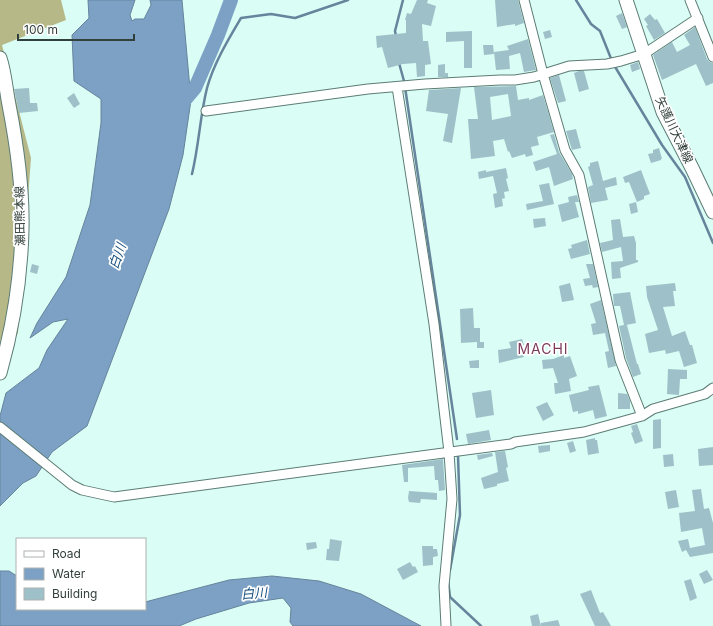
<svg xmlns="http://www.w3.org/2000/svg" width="713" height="626" viewBox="0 0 713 626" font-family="Inter,'Noto Sans JP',sans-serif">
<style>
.forest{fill:#b6b887}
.water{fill:#7ca1c5;stroke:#66849c}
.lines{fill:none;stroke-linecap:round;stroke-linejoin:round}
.stream{stroke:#66849c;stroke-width:2.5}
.river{stroke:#7ca1c5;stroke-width:14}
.building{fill:#9ec0c8;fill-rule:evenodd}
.street-casing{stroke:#5c7c75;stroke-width:11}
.secondary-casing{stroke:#5c7c75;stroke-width:15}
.street{stroke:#fff;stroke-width:9}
.secondary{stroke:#fff;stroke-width:13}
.labels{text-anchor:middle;stroke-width:3.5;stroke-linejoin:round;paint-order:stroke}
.street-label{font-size:12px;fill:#32403c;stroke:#fff}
.water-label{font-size:13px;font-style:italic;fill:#174e7d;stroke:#fff}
.quarter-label{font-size:14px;letter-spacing:1px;fill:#7d3a5a;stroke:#fff}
</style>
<rect width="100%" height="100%" fill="#dafdf5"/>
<path class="forest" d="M0 0H61L66 20 2 45 31 158 18 333 0 363Z"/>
<path class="water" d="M88 0H135L130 15 132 21 135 19H144L151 5 150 0H182L191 100 183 155 169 209 87 426 52 452 36 476 23 483 0 506V416L6 393 39 368 47 350 68 319 53 322 30 338 37 323 66 277 90 205 101 123V99L74 81 72 35 89 18Z
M0 571H9L17 576V609H145V602L229 580 272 576 319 581 361 594 421 626H293L290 622 291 608 283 598 249 603 196 619 179 626H0Z"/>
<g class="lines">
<path class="stream" d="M576 0 591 24 600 31 612 61
M396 36 395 31 403 0
M399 63 404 81
M614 65 662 145 685 177 713 243
M405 87 457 439
M192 174C199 145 200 116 207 88 214 63 228 40 241 18L271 14 295 18 348 0
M450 570 460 515 458 456
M448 581 450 597 481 626"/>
<path class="river" d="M178 108 195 88 218 35 231 0"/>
</g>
<path class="building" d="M417 0H428L427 3 436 6 431 26 422 24 423 41H428L431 64 425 65V76L417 77 416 63 403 64 388 68 382 47 377 48 376 36 406 33V20H405L407 13 411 14Z
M495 0H518L524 23 515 26V24L497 27Z
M622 13 627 27 622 29 616 16Z
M650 14 655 20 657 19 665 33 654 40 646 26 648 25 644 19Z
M695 27 707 59 710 62 713 63V83L706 86 696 64 662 80 653 55 672 42 677 52 690 45 684 35Z
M550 30 552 37 545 39 543 32Z
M472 31V68H464V41L446 42V32Z
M528 39 536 70 524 72 520 53 509 56 510 69 496 70 494 52 509 50 507 46Z
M483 45H493L494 54 484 55Z
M638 62 640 69 632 72 630 65Z
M445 64V73H448V77H438V65Z
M579 71H584L589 89 579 92 574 73Z
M559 75 566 101 558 103 550 78Z
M516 86 518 100 529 98V100L543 95 554 132 537 137 539 145 531 147 533 155 526 157 525 154 512 158 509 151 508 152 504 139 493 141 495 156 471 159 468 119H478L474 87ZM508 94 511 116 492 120 490 97Z
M29 88 30 103H37L38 111 19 113 14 89Z
M461 88 452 143 443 141 448 114 426 111 429 90Z
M74 93 80 104 74 108 67 98Z
M576 129 581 148 572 150 566 131Z
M554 134 559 152 572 174 573 179 554 186 549 167 536 171 533 162 557 154 550 135Z
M659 148 662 159H661V160L651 163 648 154 653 153V150Z
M598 161 603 181 616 177 617 185 605 188 608 200 591 203 588 187 593 185 588 167 590 166V163Z
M506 168 508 178 506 179 509 191 504 192 505 198 502 199 503 206 495 208 493 194 497 193 493 176 479 179 478 172 486 170V172Z
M641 170 650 194 644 196V199L637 202 629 182 625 183 623 177Z
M549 183 554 204 527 210 526 204 543 201 539 185Z
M577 195 579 202H575L579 217 562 222 558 205 569 202 568 197Z
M636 202 638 212 631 214 629 204Z
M545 218 546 226 534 228 533 219Z
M620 219 623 237 634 236 636 243V260H638V262L620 268 621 278 612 279 611 262 623 261 621 247 602 252 600 243 613 240 611 220Z
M587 240 590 254 571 259 568 249 572 248 571 245Z
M32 264 39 266 37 274 30 272Z
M586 264H593L598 287 593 288 592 285 585 286 583 279 590 278Z
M570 283 574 300 562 302 559 286Z
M675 283 676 291H673L675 306 663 307 672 336 685 331 690 345H692L697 363 684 367 679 351 666 354 665 350 649 353 645 334 658 330 647 297 646 286Z
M630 292 636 323 626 325H627L637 364H638L641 374 633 377 626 358 619 326 624 325 620 306H614L613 294Z
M601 300 616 366 608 368 605 352 609 351 605 333 593 335 591 324 596 323 590 304Z
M473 308 474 328H480V342H484V348H477V342L461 343 460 309Z
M522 339 524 345H521L524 357 499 363 498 350 511 348 509 342Z
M564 355V358L570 356 577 376 569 379 571 391 555 394 554 383H558L553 368 543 369 542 360 553 359Z
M479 360V368H470L469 361Z
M668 369 687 370V379H680L679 395 667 394Z
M599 385 607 416 595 419 593 410 578 414V411L573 412 569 395 589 390 588 387Z
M491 390 494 415 476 418 472 393Z
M618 393 627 394 630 401V409H618Z
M547 402 554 415 543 421 536 407Z
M661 419V448L653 449V420Z
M637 424 643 441 635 444 631 433 633 432 631 426Z
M489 430 491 440 468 444 466 434Z
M595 438V440H597L599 453 588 455 586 440Z
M573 441 576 451 570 453 567 443Z
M550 445V451L539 453 538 446Z
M713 447V465L699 466 698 449Z
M505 451 508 467 506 468 509 481 497 484V486L484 489 481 478 498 472 495 452Z
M492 453 493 456 478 460 477 455Z
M673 454 674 466 664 467 663 455Z
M443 459 445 490 439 491 438 480H435L434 466 408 468V482H404L402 465Z
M701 489 704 509 709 508 713 523V553L690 557 686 550 682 552 678 541 688 539 690 548 705 545 702 528 681 532 679 513 695 511 692 490Z
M676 490 679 507 668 509 665 492Z
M409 491 437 493V500L421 499 420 503 409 502 408 498Z
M330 539 342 541 339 561 326 560 327 549H329Z
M316 542 317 548 307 550 306 543Z
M422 546H433V549H437L438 556 433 557V565L423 566Z
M410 562 413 567 415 566 418 572 403 580 397 569Z
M707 570 713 580 704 584 699 574Z
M691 579 697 598 690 601 684 581Z
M591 590 600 613 603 612 611 626H595L580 594Z
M538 614 541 626H532L530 616Z
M558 620 560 626H541V623Z"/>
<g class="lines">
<defs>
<path id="street" d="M524 0 543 74 565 150 579 175 620 360 642 416
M690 0 713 57
M397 87 434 324 449 452 452 499 444 586 446 626
M206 111 368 89 425 84 500 80H515L534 77 569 66 607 64 621 61 644 54 698 18
M0 427 72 485 82 490 114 497 511 444 515 442 584 432 642 416 653 409 705 394 713 388"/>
<path id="secondary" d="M626 0 663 112 692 168 713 212
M0 58C5 73 6 90 9 105 17 146 23 188 22 229 21 278 13 327 0 373"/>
</defs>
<use href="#street" class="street-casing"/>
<use href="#secondary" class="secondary-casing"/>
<use href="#street" class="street"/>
<use href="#secondary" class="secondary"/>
</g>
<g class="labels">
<g class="street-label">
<text transform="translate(674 130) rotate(65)" y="4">矢護川大津線</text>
<text transform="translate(20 216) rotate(-91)" y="4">瀬田熊本線</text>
</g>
<g class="water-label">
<text transform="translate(117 256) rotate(-71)" y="5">白川</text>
<text transform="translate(254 593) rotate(-5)" y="5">白川</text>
</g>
<g class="quarter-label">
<text x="543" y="354">MACHI</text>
</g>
</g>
<rect x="16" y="538" width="130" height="72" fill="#ffffff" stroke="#adb3b1"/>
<rect x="24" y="551" width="20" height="6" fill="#ffffff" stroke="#adb3b1"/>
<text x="52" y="558" font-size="12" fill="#32403c">Road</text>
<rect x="24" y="568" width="20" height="12" fill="#7ca1c5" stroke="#adb3b1"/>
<text x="52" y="578" font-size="12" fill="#32403c">Water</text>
<rect x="24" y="588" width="20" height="12" fill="#9ec0c8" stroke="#adb3b1"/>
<text x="52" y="598" font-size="12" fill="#32403c">Building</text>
<path d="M18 34v6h116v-6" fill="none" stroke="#32403c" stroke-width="2"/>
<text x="24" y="34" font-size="12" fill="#32403c" stroke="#ffffff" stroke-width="3" paint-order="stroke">100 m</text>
</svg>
